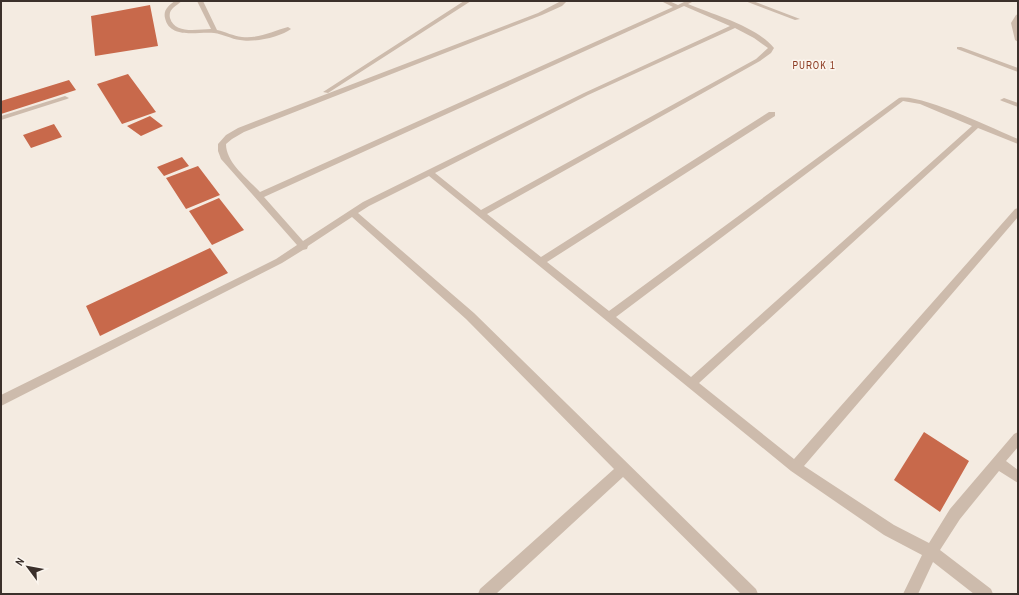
<svg xmlns="http://www.w3.org/2000/svg" width="1019" height="595" viewBox="0 0 1019 595" font-family="'Archivo Narrow',sans-serif">
<style>
.building{fill:#c8694b}
.lines{fill:none;stroke-linecap:round;stroke-linejoin:round}
.lane{fill:#cdbbac;fill-rule:evenodd}
.street{fill:#cdbbac;fill-rule:evenodd}
.labels{text-anchor:middle;stroke-width:3;stroke-linejoin:round;paint-order:stroke}
.far-neighbourhood-label{font-size:10px;letter-spacing:1px;fill:#8c3b22;stroke:#fbf5ee}
</style>
<rect width="100%" height="100%" fill="#f4ebe1"/>
<path class="building" d="M150 5 158 46 95 56 91 16Z
M128 74 156 112 122 124 97 84Z
M69 80 76 90 1 114V101Z
M150 116 163 126 141 136 127 126Z
M54 124 62 137 31 148 23 135Z
M182 157 189 166 164 176 157 167Z
M198 166 220 195 186 209 166 178Z
M219 198 244 230 212 245 189 211Z
M210 248 228 273 100 336 86 306Z
M924 432 969 461 940 512 894 480Z"/>
<g class="lines">
<path class="lane" d="M175 1H182C176 6 168 9 170 18 175 35 199 29 211 29L197 1H203L217 30C226 32 233 36 242 37 258 39 273 31 288 27L291 29C281 37 253 43 240 40 231 39 223 34 214 33 198 31 170 40 165 18 163 10 169 5 175 1Z
M745 1H753L800 19 795 20Z
M65 96 69 98 67 99 1 120V116Z"/>
<path class="street" d="M464 1H471L328 93 323 92Z
M561 1H567L562 6 542 15 244 132 232 139 226 144C226 163 248 179 260 192L673 7 661 1H669L678 5 686 1H694L688 4C714 15 756 26 774 48L771 53 760 61 487 214 541 257 769 112H775V116L547 262 609 311 899 98C920 93 994 129 1018 139V144L978 128 699 383 794 459 1015 209 1018 208V217L804 466 894 525 929 543 950 509 1014 434 1018 432V447L1006 461 1018 470V483L999 471 960 519 940 550 991 589 993 594H974L933 562 918 594H903L922 555 884 535 791 471 429 176 369 206 358 213 474 313 756 589 758 594H741L623 477 496 594H478L480 589 614 469 466 319 352 217 308 246 307 249 303 250 282 263 1 406V395L276 259 297 245 221 159 218 151V144L226 135 238 128 538 13ZM684 6 730 26 584 93 363 202 303 241 264 197ZM735 28 754 38 768 48 756 59 481 210 435 173 588 95ZM903 101 920 104 972 126 691 377 616 317Z
M1018 14V42L1015 40 1011 23 1016 15Z
M957 47H961L1018 68V72L957 49Z
M1004 98 1018 103V107L1002 101 1000 100Z"/>
</g>
<g class="labels">
<g class="far-neighbourhood-label">
<text x="814" y="69">PUROK 1</text>
</g>
</g>
<rect width="1019" height="595" fill="none" stroke="#3b302b" stroke-width="4"/>
<g transform="translate(28 567) rotate(302)" stroke="#fbf5ee" stroke-width="3" paint-order="stroke">
<path d="M0-3L7 15L0 10L-7 15Z" fill="#3b302b"/>
<text y="-6" font-size="11" font-weight="bold" text-anchor="middle" fill="#3b302b">N</text>
</g>
</svg>
